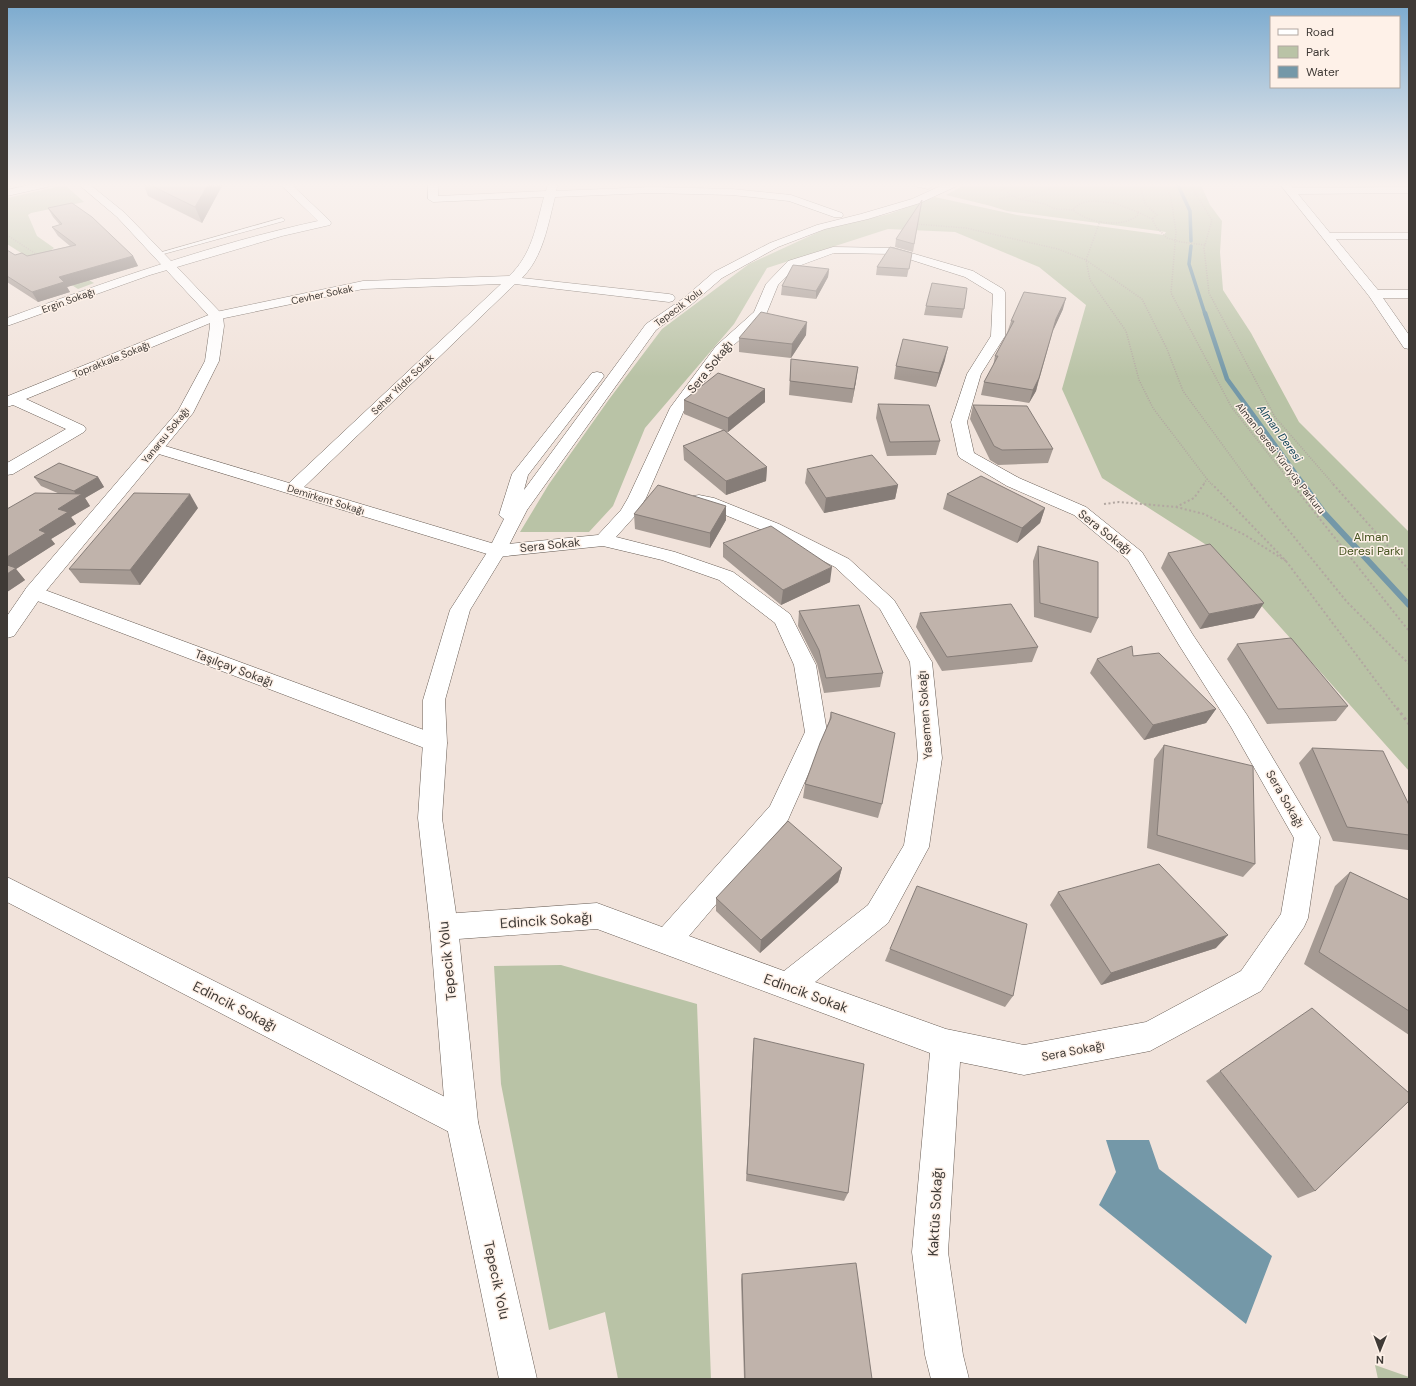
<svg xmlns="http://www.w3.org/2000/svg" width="1416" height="1386" viewBox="0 0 1416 1386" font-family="'DM Sans',sans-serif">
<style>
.green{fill:#b9c3a6}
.water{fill:#7498a8}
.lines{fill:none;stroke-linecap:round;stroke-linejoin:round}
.stream-far2{stroke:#7498a8;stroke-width:3.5}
.stream-far1{stroke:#7498a8;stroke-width:4.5}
.stream{stroke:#7498a8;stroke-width:6}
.service-casing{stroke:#695e56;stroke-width:1}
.minor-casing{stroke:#695e56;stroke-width:1}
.tertiary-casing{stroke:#695e56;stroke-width:1}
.secondary-casing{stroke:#695e56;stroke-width:1}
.path-far2{stroke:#b2a7a1;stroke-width:1.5;stroke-dasharray:1 1.5;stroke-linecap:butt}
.path-far1{stroke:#b2a7a1;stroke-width:2;stroke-dasharray:2 2.5;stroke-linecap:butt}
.path{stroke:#b2a7a1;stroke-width:3;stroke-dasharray:2.5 3.5;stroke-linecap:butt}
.service{fill:#fff;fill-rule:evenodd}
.minor{fill:#fff;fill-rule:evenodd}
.tertiary{fill:#fff;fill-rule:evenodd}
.secondary{fill:#fff;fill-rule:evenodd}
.wall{fill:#a59a93}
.shaded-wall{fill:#867d78}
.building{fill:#c0b3ab;stroke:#867d78}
.labels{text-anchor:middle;stroke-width:3;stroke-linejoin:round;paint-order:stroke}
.far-street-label{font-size:10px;fill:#3f3a36;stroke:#fef1e8}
.far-water-label{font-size:11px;font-style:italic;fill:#104457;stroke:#fef1e8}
.street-label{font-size:12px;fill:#3f3a36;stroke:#fef1e8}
.park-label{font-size:12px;fill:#465421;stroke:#fef1e8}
.near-street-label{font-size:14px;fill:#3f3a36;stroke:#fef1e8}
</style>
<rect width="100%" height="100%" fill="#f1e3db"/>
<path class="green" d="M968 183H1200L1210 205 1222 221 1220 252 1223 290 1251 333 1299 422 1409 532V771L1208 546 1102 478 1062 389 1086 305 1039 267 955 232 888 229 767 268 734 324 645 428 613 506 589 532H520L549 484 610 398 662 329 749 264 825 229 889 214 935 197 1017 215 1164 235 1166 232 1007 211 991 206 946 195Z
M65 185 84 202 31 213 28 215 37 236 54 248 45 255 94 283 78 289 7 244V198Z
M561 965 697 1004 711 1379H618L605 1312 549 1330 501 1084 494 966Z
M1375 1365 1409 1377V1379H1378Z"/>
<path class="water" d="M1106 1140H1149L1159 1169 1272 1256 1246 1324 1099 1205 1116 1172Z"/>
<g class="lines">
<path class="stream-far2" d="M1177 183 1190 211 1191 241
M1191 246 1189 264 1205 314"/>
<path class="stream-far1" d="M1205 313 1227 379 1304 485"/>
<path class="stream" d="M1303 484 1324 513 1409 605"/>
<defs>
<path id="service" d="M282 218 285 220 284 221 160 255 155 254Z"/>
<path id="minor" d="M39 183H57L56 185 7 196V190Z
M279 183H290L330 221 331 223 330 225 282 236 150 275 7 326V318C109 281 212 244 318 221Z
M428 183H438V196L546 191 548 183H558L556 191 651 187 732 189 791 195 842 213 843 215 842 217H834L789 201 732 195 651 193 555 197C548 225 543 257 522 278L669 294 673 295 675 298 673 301 669 302 515 284 304 487 498 545 598 535 621 510 628 498 670 408 716 346 754 312 766 284 788 261 833 247 894 248 973 271 1003 289 1005 292V336L981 374 967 422 974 453 1019 478 1086 507 1142 552 1193 635 1247 715 1320 837 1308 918 1304 927 1261 991 1150 1051 1024 1075 960 1062 948 1252 963 1355 969 1379H931L925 1355 912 1252 930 1053 597 929 444 940 434 936 430 927 434 918 444 914 597 903 662 927 770 806 805 732 794 665 775 623 719 580 662 560 603 546 497 557 149 451 147 448 149 445 155 443 289 483 501 284 363 289 220 319 26 399 84 426 86 429 84 432 13 474 7 475V463L66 429 13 405 7 407 8 396 216 312 363 281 509 276C532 255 536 226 544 197L433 202 428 199ZM834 253 893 254 965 277 993 294 991 336 967 374 951 422 958 455 960 458 1007 486 1074 515 1128 560 1179 645 1231 727 1294 838 1281 914 1241 971 1146 1022 1024 1045 946 1029 815 982 888 923 929 847 942 758 932 662 894 600 849 559 779 524 714 498 699 495 693 496 690 500 693 504 703 506 767 532 835 567 880 609 910 662 918 758 904 845 868 905 784 971 689 936 788 820 791 813 827 732 816 665 790 614 733 572 675 552 616 537 634 517 646 498 685 408 726 352 765 317 778 285 796 267Z
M908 183H928L933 186 928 189 909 185Z
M1279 183H1289L1293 188 1409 187V193L1298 194 1330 233H1409V239H1336L1378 290H1409V298H1383L1409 335V349L1404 348 1369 296Z
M34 586 443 737 447 743 443 749 435 752 427 749 27 597 24 592 27 587Z
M7 877 473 1111 478 1122 473 1133 462 1138 451 1133 7 902Z"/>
<path id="tertiary" d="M77 183H88L125 213 221 313 223 316 224 326 219 361 193 413 41 597 14 636 7 638V616L27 587 178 411 205 361 210 326V317L117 217Z"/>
<path id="secondary" d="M947 183H960L959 185 920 203 868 219 825 229 778 247 722 278 692 304 656 330 527 510 506 551 470 610 445 700 447 743 442 818 458 927 478 1122 537 1379H499L446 1122 430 927 418 818 423 743V700L450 610 488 551 504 519 499 515 512 474 592 373 597 372 602 373 604 376 602 379 528 475 524 490 646 324 684 298 714 272 770 243 817 225 861 214 912 199Z"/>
</defs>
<use href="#service" class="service-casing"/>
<use href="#minor" class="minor-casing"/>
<use href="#tertiary" class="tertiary-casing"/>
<use href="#secondary" class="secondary-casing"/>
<path class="path-far2" d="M990 183 994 190H1006
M1014 183 1005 188 1009 194 1019 199 1045 204 1055 209 1073 210
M1140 183 1145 204 1157 215 1152 219
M1165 183 1171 198 1176 232 1171 293 1232 408 1293 485
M1189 183 1212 220 1204 248 1209 293 1275 417 1334 485
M999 199 1012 196
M1020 199 1068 183
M1093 201 1114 203 1138 212V215C1122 229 1088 223 1073 210 1078 203 1084 202 1093 201Z
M1138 212 1152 219 1156 227 1167 238 1181 242 1205 245
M1100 221 1086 260 1090 280 1126 331 1139 380 1153 408 1207 479 1203 485
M916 224 966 228 1058 249 1086 260 1142 299 1167 349 1183 391 1252 485
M7 235 39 256
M1207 479 1212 485"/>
<path class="path-far1" d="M1251 484 1347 602 1409 664
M1292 484 1409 631
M1333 484 1409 570
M1104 504 1119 502 1176 507 1194 498 1204 484
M1176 507 1204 514 1245 535 1286 561 1212 484
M1286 561 1397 709"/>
<path class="path" d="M1397 708 1409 724"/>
<use href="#service" class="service"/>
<use href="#minor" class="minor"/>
<use href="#tertiary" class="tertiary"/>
<use href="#secondary" class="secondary"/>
</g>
<path class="wall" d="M143 183H223V184L202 223 148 196Z
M922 200 913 252 895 247 896 239Z
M48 208 133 256 138 266 67 287 70 292 38 302 7 282V250L15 255 27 256 70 246 58 236 52 227 60 225 53 217Z
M912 253 907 277 876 275 877 267Z
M829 269 828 277 816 299 781 295 782 286Z
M926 306 964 309 962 318 924 315Z
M1063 309 1053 330 1036 391 1029 403 981 395 984 382 993 366 995 356 1007 333 1011 321Z
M806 335 791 358 739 352V338Z
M791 359 856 381 852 403 789 395Z
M945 360 936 387 894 379 896 366Z
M765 389V402L728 432H726L767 467 766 481 726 495 684 460 683 446 723 430 684 414V400Z
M878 404 940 441 936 455 887 456 876 418Z
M973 405 1053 449 1048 463 998 465 990 460 970 419Z
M807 469 898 485 895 499 824 513 805 483Z
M34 477H98L104 487 85 498 90 506 71 517 76 524 51 539 55 544 16 569 25 580 7 592V509L60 494 41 486Z
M947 494 1045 508 1040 523 1017 543 943 509Z
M726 506V520L710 548 635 529 634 514Z
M198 508 140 585 80 583 69 569Z
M723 543 830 582 781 605 723 557Z
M1038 546 1098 618 1091 633 1034 617 1033 561Z
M1168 553 1254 618 1200 629 1161 568Z
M799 611 883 673 880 687 824 693 817 664 798 626Z
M920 613 1038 647 1032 662 942 671 916 627Z
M1237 644 1348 706 1336 721 1267 724 1227 659Z
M1133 656 1216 709 1206 723 1144 740 1090 673 1097 659Z
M831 712 882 804 878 818 803 798 805 784 829 721Z
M1164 745 1255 864 1243 877 1147 848 1154 759Z
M1312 748 1409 805V850H1408L1333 841 1299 763Z
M842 868 838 882 760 953 716 911V898Z
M1350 872 1409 900V1035L1304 964 1335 886Z
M1058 892 1216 948 1101 985 1050 905Z
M890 949 1013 996 1005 1007 885 961Z
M754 1038 848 1193 844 1201 746 1181 753 1049Z
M1220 1071 1315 1191 1298 1198 1206 1081Z
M742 1274 872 1379H744L741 1280Z"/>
<path class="shaded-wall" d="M209 183H223V184L202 223 195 207Z
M133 256 138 266 67 287 70 292 38 302 32 292 59 277Z
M829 269 828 277 816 299V291Z
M1066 298 1063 309 1053 331 1056 319Z
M807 322 806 335 791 358 792 344Z
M948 347 945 360 936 387 939 373Z
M858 367 856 381 852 403 854 389Z
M1039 378 1036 391 1029 403 1033 390Z
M765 389V402L728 432V418Z
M767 467 766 481 726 495V481Z
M98 477 104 487 85 498 90 506 71 517 76 524 51 539 55 544 16 569 25 580 7 592V557L58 509 77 497 74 491Z
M898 485 895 499 824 513 826 498Z
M190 494 198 508 140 585 130 570Z
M726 506V520L710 548V533Z
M1045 508 1040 523 1017 543 1022 528Z
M832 567 830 582 781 605 783 590Z
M1264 603 1254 618 1200 629 1209 614Z
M1216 709 1206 723 1144 740 1153 725Z
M842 868 838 882 760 953 761 940Z
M1228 935 1216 948 1101 985 1111 973Z"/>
<path class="building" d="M146 183H209L195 207Z
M922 200 914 244 896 239Z
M72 203 92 217 133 256 59 277 64 282 32 292 7 276V250L15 255 22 253 27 256 76 245 52 227 62 224 48 208Z
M890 247 912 253 909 269 877 267Z
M793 265 829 269 816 291 782 286Z
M932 283 967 288 964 309 926 306Z
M1024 292 1066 298 1056 319 1039 378 1033 390 984 382 998 356H995L1014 321H1011Z
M761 312 807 322 792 344 739 338Z
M903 339 948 347 939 373 896 366Z
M791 359 858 367 854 389 790 381Z
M718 373 765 389 728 418 684 400Z
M878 404 929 405 940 441 890 442Z
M973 405 1027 406 1053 449 1002 450 994 446Z
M724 430 767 467 726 481 683 446Z
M872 455 898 485 826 498 807 469Z
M59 463 98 477 74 491 34 477Z
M981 476 1045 508 1022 528 947 494Z
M658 485 726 506 710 533 634 514Z
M35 493 82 494 58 509 68 512 39 530 46 533 7 557V509Z
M134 493 190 494 130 570 69 569Z
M771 526 832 567 783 590 723 543Z
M1210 544 1264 603 1209 614 1168 553Z
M1038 546 1098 562V618L1040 603Z
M7 565 16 568 7 574Z
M1011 604 1038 647 947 657 920 613Z
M859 605 883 673 826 678 819 650 799 611Z
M1291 638 1348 706 1278 709 1237 644Z
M1132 646 1133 656 1159 653 1216 709 1153 725 1097 659Z
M831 712 895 733 882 804 805 784 820 743 831 718Z
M1164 745 1253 766 1255 864 1157 835Z
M1312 748 1383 751 1409 805V835L1347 827Z
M788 821 842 868 761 940 716 898Z
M1159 864 1228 935 1111 973 1058 892Z
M1350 872 1409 900V1011L1319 952Z
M917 886 1027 924 1013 996 890 949Z
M1312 1008 1409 1093V1101L1315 1191 1220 1071Z
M754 1038 864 1064 848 1193 747 1174Z
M856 1263 872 1379H745L742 1274Z"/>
<linearGradient id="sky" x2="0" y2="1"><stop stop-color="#79a9ce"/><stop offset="0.49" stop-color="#f9f2ef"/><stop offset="1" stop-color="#f9f2ef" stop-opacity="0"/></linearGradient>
<rect width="1416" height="377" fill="url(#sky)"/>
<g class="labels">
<g class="far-street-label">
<text transform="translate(322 294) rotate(-12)" y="4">Cevher Sokak</text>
<text transform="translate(68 300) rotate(-20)" y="4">Ergin Sokağı</text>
<text transform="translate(678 307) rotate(-37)" y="4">Tepecik Yolu</text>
<text transform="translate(111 359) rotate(-22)" y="4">Toprakkale Sokağı</text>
<text transform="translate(402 384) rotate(-44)" y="4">Seher Yıldız Sokak</text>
<text transform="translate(165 435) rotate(-51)" y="4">Yanarsu Sokağı</text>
<text transform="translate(1281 458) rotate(52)" y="4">Alman Deresi Yürüyüş Parkuru</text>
<text transform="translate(326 499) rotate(17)" y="4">Demirkent Sokağı</text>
</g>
<g class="far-water-label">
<text transform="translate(1280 433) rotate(54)" y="4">Alman Deresi</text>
</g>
<g class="street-label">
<text transform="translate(710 367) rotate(-51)" y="4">Sera Sokağı</text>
<text transform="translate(1105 532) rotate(38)" y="4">Sera Sokağı</text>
<text transform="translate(550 545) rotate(-6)" y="4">Sera Sokak</text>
<text transform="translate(234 668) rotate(21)" y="4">Taşılçay Sokağı</text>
<text transform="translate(925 715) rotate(-94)" y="4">Yasemen Sokağı</text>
<text transform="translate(1285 799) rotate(60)" y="4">Sera Sokağı</text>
<text transform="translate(1073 1051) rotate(-11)" y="4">Sera Sokağı</text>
</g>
<g class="park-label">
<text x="1371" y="541">Alman<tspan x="1371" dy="14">Deresi Parkı</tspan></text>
</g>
<g class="near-street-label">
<text transform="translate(546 920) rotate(-4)" y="5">Edincik Sokağı</text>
<text transform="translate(447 961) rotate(-96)" y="5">Tepecik Yolu</text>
<text transform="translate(806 993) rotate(20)" y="5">Edincik Sokak</text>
<text transform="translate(235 1006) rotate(27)" y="5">Edincik Sokağı</text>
<text transform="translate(935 1212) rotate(-87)" y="5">Kaktüs Sokağı</text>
<text transform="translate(497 1280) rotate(78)" y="5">Tepecik Yolu</text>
</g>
</g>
<rect width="1416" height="1386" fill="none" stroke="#3f3a36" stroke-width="16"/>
<rect x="1270" y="16" width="130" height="72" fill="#fef1e8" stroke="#b2a8a1"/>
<rect x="1278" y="29" width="20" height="6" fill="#ffffff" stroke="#b2a8a1"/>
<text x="1306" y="36" font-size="12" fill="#3f3a36">Road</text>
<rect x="1278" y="46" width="20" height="12" fill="#b9c3a6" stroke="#b2a8a1"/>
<text x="1306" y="56" font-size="12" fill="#3f3a36">Park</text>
<rect x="1278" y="66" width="20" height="12" fill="#7498a8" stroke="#b2a8a1"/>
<text x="1306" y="76" font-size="12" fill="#3f3a36">Water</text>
<g transform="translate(1380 1350) rotate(181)" stroke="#fef1e8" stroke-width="3" paint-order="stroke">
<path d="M0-3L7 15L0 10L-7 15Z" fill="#3f3a36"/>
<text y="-6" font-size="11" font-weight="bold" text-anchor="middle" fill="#3f3a36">N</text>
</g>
</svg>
